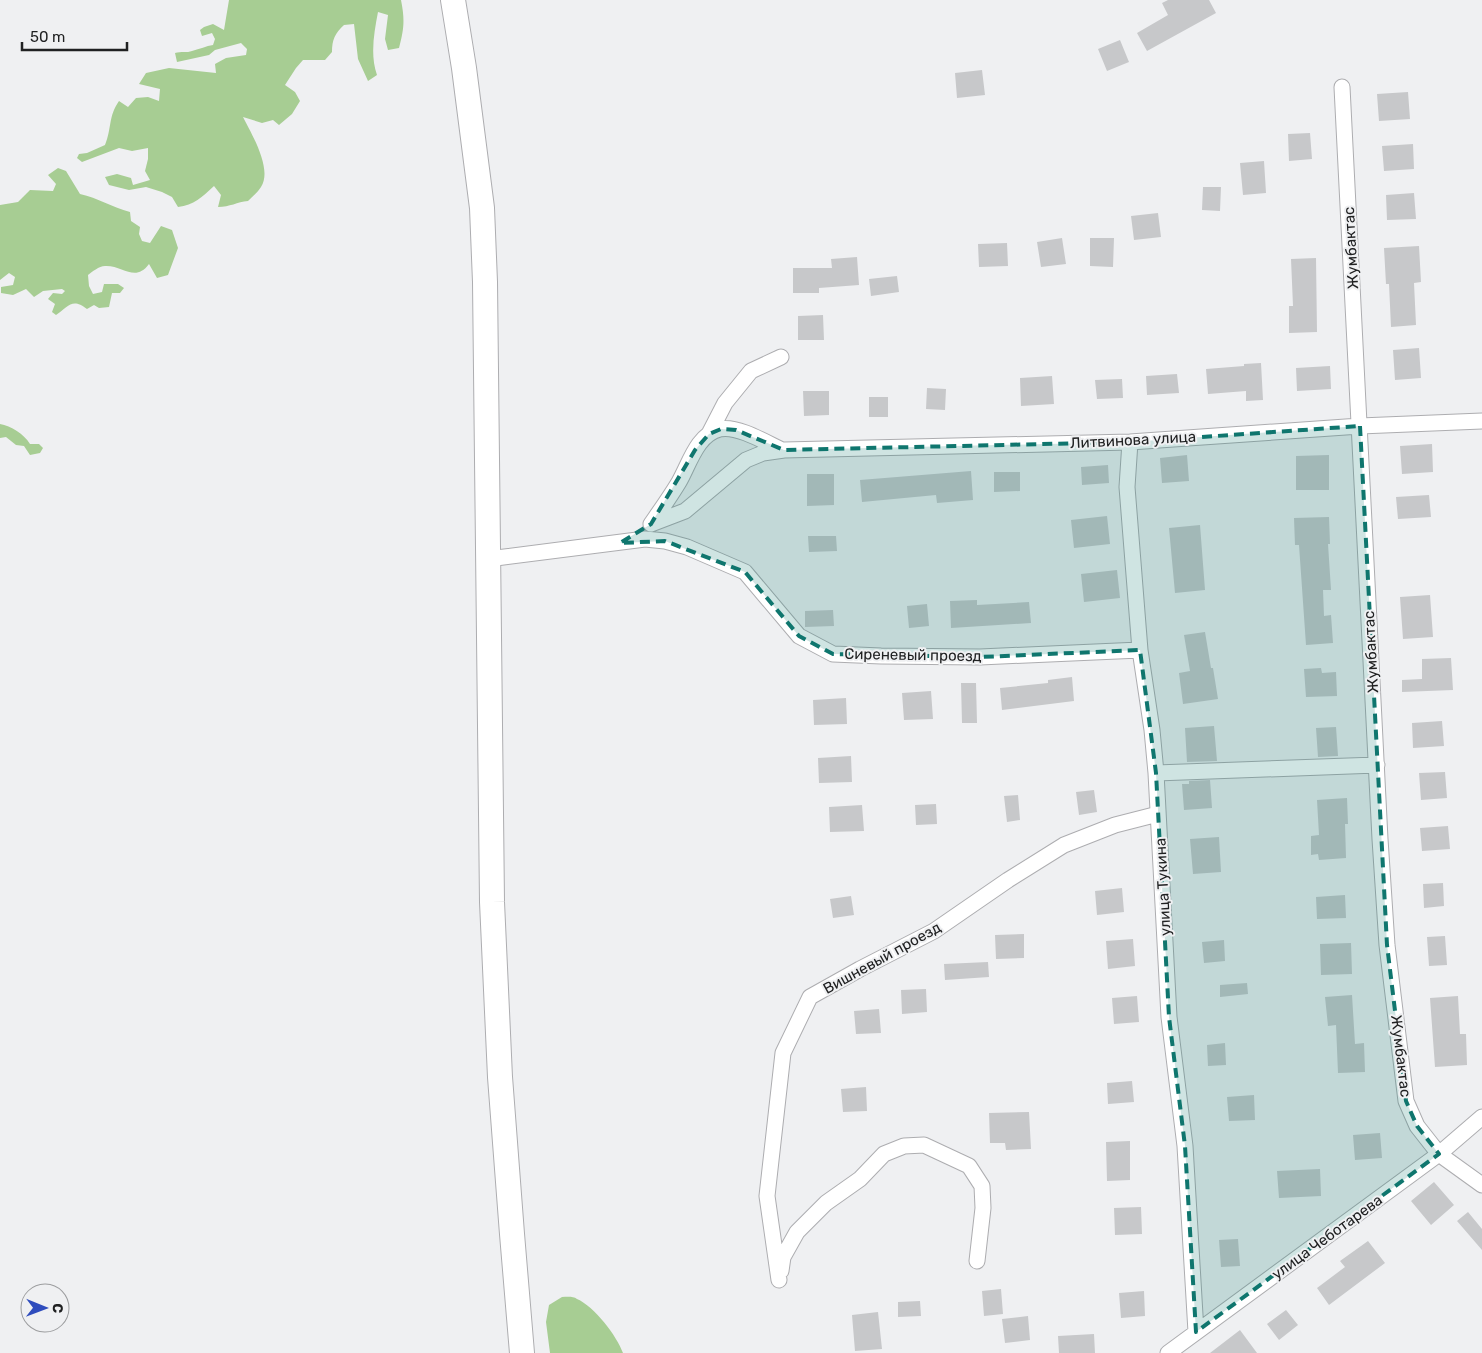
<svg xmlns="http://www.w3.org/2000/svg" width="1482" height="1353" viewBox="0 0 1482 1353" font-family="Rubik,sans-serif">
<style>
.green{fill:#a7cd93}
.building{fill:#c7c8ca}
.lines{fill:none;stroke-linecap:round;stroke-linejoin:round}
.minor-casing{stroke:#adadb0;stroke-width:17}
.primary-casing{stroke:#adadb0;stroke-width:26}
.minor{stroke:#fff;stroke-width:15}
.primary{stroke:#fff;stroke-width:24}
.marked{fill:#0f766e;fill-opacity:0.2;stroke:#0f766e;stroke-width:4;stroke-dasharray:10 6;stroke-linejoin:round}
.labels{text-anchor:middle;stroke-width:4;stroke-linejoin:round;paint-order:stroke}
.street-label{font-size:15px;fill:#202122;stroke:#eff0f2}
</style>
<rect width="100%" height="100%" fill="#eff0f2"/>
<path class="green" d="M229 0H401C405 20 404 29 399 48L388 50 385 39 388 15 378 12C374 33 370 55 377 75L368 81 358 59 354 24 344 25C335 33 332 40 332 52L325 60H303L296 68 285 85 295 92 300 101 292 114 279 125 273 120 262 123 243 117C251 133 273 169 261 187 258 192 252 197 248 201 237 202 230 207 218 207L221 195 214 186C202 197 194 205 178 207L172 197 162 192 146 187 129 190 109 185 105 177 117 174 131 178 133 185 150 180 145 171 148 159V148L132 151 119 148 82 162 77 158 79 154 87 153 105 145C112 128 108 117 119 101L128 107 136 98 148 97 159 101 160 89 139 84 146 73 169 68 216 73 215 64 226 58 246 55 247 49 241 43 215 50 209 55 177 62 175 53C181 51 187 53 192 51 200 49 206 46 213 45L215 39 212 33 202 36 200 30 204 27 213 24 224 30Z
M58 168 66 171 80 194C98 198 112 207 130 212L131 221 140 227 139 234 142 241 150 243 161 226 172 230 178 248 168 275 157 278 149 264C135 283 123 265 105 266 99 266 92 272 88 275L89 286 93 294 102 292 104 284H118L124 288 120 293H112L109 307 99 308 94 305 87 309C72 297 68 307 56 315L52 312 55 304 48 299 53 293 62 294 65 291 62 289 43 291 34 297 26 289 13 295 1 293V287L13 285 15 277 9 273 0 280V205L18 202 30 190 53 191 56 184 48 175Z
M0 424C11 426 24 434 30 444H39L43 448 40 453 30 455 24 446 16 445 6 437 0 438Z
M562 1297C567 1297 573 1296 577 1299 594 1306 617 1336 623 1353H550L546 1322 549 1305Z"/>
<path class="building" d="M1168 0H1209L1216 13 1147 51 1137 33 1168 15 1162 3Z
M1120 40 1129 62 1107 71 1098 49Z
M982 70 985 95 957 98 955 73Z
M1408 92 1410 119 1379 121 1377 94Z
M1310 133 1312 159 1289 161 1288 134Z
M1413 144 1414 169 1384 171 1382 146Z
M1264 161 1266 193 1243 195 1240 163Z
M1203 187H1221L1220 211 1202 210Z
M1414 193 1416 219 1387 220 1386 195Z
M1158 213 1161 237 1134 240 1131 216Z
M1062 238 1066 264 1041 267 1037 242Z
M1090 238H1114L1113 267 1090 266Z
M1007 243 1008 266 979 267 978 244Z
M1419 246 1421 282 1414 283 1416 325 1391 327 1389 284H1386L1384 248Z
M857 257 859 285 819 288V293H793V268H832L831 259Z
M1316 258 1317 332 1289 333V306H1293L1291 259Z
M897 276 899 292 871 296 869 279Z
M823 315 824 340H798V316Z
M1419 348 1421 378 1395 380 1393 350Z
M1261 363 1263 400 1246 401V391L1208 394 1206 369 1244 366V364Z
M1330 366 1331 389 1297 391 1296 368Z
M1177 374 1179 393 1147 395 1146 376Z
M1052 376 1054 404 1021 406 1020 378Z
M1122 379 1123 398 1097 399 1095 380Z
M927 388 946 389 945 410 926 409Z
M803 391H829V415L804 416Z
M869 397H888V417H869Z
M1432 444 1433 472 1402 474 1400 446Z
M1187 455 1189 481 1162 483 1160 458Z
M1329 455V490H1296V456Z
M1108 465 1109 483 1082 485 1081 467Z
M971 471 973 500 937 503 936 495 862 502 860 480Z
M994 472H1020V491L994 492Z
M807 474H834V505L807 506Z
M1429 495 1431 517 1398 519 1396 497Z
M1107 516 1110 544 1074 548 1071 520Z
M1329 517 1330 544H1328L1331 590H1323L1324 616 1331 615 1333 643 1306 645 1299 545H1295L1294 518Z
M1200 525 1205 590 1175 593 1169 528Z
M808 536H836L837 551 809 552Z
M1117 570 1120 598 1084 602 1081 574Z
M1430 595 1433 637 1403 639 1400 597Z
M977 600V605L1029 602 1031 623 951 628 950 601Z
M927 604 929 626 909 628 907 606Z
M833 610 834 626 805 627V611Z
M1205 632 1211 668H1213L1218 699 1183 704 1179 673 1190 671 1184 635Z
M1451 658 1453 690 1402 692V680L1422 679V659Z
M1321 668 1322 673 1336 672 1337 696 1306 697 1304 669Z
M1072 677 1074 701 1002 710 1000 688 1048 683V680Z
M961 683H976L977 723H962Z
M931 691 933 719 904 720 902 693Z
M846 698 847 724 814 725 813 700Z
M1442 721 1444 746 1413 748 1412 723Z
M1214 726 1217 761 1187 762 1185 728Z
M1336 727 1338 756 1318 757 1316 728Z
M851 756 852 782 819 783 818 758Z
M1445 772 1447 798 1421 800 1419 773Z
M1210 780 1212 808 1184 810 1182 784H1189V781Z
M1094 790 1097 812 1079 815 1076 792Z
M1018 795 1020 820 1007 822 1004 796Z
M1347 798 1348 824H1345L1346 858 1319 860 1318 854 1311 855V836L1319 835 1317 800Z
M936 804 937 824 916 825 915 805Z
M862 805 864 831 830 832 829 807Z
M1448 826 1450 849 1422 851 1420 828Z
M1219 837 1221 872 1193 874 1190 839Z
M1443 883 1444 906 1424 908 1423 884Z
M1122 888 1124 912 1097 915 1095 891Z
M1345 895 1346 918 1317 919 1316 897Z
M851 896 854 915 833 918 830 899Z
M1024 934V958L996 959 995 935Z
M1445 936 1447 965 1429 966 1427 937Z
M1133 939 1135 966 1108 969 1106 941Z
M1224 940 1225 961 1204 963 1202 942Z
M1351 943 1352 974 1321 975 1320 944Z
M988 962 989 977 945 980 944 964Z
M1247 983 1248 994 1220 997V985Z
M926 989 927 1012 902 1014 901 990Z
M1352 995 1355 1044 1364 1043 1365 1072 1338 1073 1336 1025 1328 1026 1325 997Z
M1137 996 1139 1022 1114 1024 1112 998Z
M1458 996 1460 1034H1466L1467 1065 1435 1067 1430 998Z
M879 1009 881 1033 856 1034 854 1011Z
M1225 1043 1226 1065 1208 1066 1207 1045Z
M1132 1081 1134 1102 1108 1104 1107 1083Z
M866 1087 867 1111 843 1112 841 1089Z
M1254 1095 1255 1120 1229 1121 1227 1097Z
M1029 1112 1031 1149 1006 1150 1005 1143H990L989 1113Z
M1380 1133 1382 1158 1355 1160 1353 1135Z
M1130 1141V1180L1107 1181 1106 1142Z
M1320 1169 1321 1196 1279 1198 1277 1171Z
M1434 1182 1454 1205 1431 1225 1411 1201Z
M1141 1207 1142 1234 1115 1235 1114 1208Z
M1468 1212 1482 1229V1250L1457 1221Z
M1238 1239 1240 1266 1221 1267 1219 1240Z
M1368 1241 1385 1263 1329 1305 1317 1288 1345 1267 1340 1261Z
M1001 1289 1003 1314 984 1316 982 1291Z
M1144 1291 1145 1316 1121 1318 1119 1293Z
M920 1301 921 1316 898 1317V1302Z
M1286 1310 1298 1325 1279 1340 1267 1324Z
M878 1312 882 1349 855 1351 852 1315Z
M1028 1316 1030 1340 1005 1343 1002 1319Z
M1240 1330 1257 1353H1210Z
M1094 1334 1095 1353H1059L1058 1336Z"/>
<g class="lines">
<defs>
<path id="minor" d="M1342 87 1380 839 1387 945 1406 1101 1417 1126 1439 1154 1482 1185
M709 434 725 403 751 371 781 357
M1130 442 1127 487 1140 650 1152 730 1156 773 1169 1017 1185 1146 1196 1332
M651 524 685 511 746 460 763 453 784 450 1130 442 1360 426 1482 421
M651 524C660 511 670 497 679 482 689 465 697 434 720 429 737 425 767 443 782 450
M488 559 645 539 665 541 687 547 745 572 799 636 833 654 881 656 980 657 1140 650
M1156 773 1377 765
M781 1271 783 1257 797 1232 826 1203 860 1179 884 1154 904 1146 924 1145 969 1166 982 1186 983 1208 977 1261
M779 1280 767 1196 783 1053 810 997 860 969 934 931 1008 880 1064 845 1115 825 1158 814
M1168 1353 1439 1154 1482 1117"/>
<path id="primary" d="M453 0 464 68 482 208 485 282 492 902 500 1077 512 1234 522 1353"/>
</defs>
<use href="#minor" class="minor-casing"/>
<use href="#primary" class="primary-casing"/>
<use href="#minor" class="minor"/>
<use href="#primary" class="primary"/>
</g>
<path class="marked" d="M1360 426 1387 945 1406 1101 1417 1126 1439 1154 1196 1332 1185 1146 1169 1017 1156 773 1140 650 980 657 833 654 799 636 745 572 665 541 620 543 651 524 695 450 709 434 721 429 736 430 784 450 1130 442Z"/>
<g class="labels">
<g class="street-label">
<text transform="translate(1351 248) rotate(-93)" y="5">Жумбактас</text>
<text transform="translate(1133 440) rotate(-3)" y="5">Литвинова улица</text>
<text transform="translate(1371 652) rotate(-93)" y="5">Жумбактас</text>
<text transform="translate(913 655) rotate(1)" y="5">Сиреневый проезд</text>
<text transform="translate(1163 887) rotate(-93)" y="5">улица Тукина</text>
<text transform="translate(882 958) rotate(-29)" y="5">Вишневый проезд</text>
<text transform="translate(1401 1056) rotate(83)" y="5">Жумбактас</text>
<text transform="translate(1327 1237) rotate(-36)" y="5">улица Чеботарева</text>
</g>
</g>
<g transform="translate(45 1308) rotate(91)"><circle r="24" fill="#eff0f2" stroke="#9c9d9f"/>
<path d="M0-4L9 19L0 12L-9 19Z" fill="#2e4cbd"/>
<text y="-8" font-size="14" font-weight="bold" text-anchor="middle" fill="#202122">С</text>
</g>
<path d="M22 42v8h105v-8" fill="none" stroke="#202122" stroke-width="2.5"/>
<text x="30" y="42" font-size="15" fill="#202122" stroke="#eff0f2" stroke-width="4" paint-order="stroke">50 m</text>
</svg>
